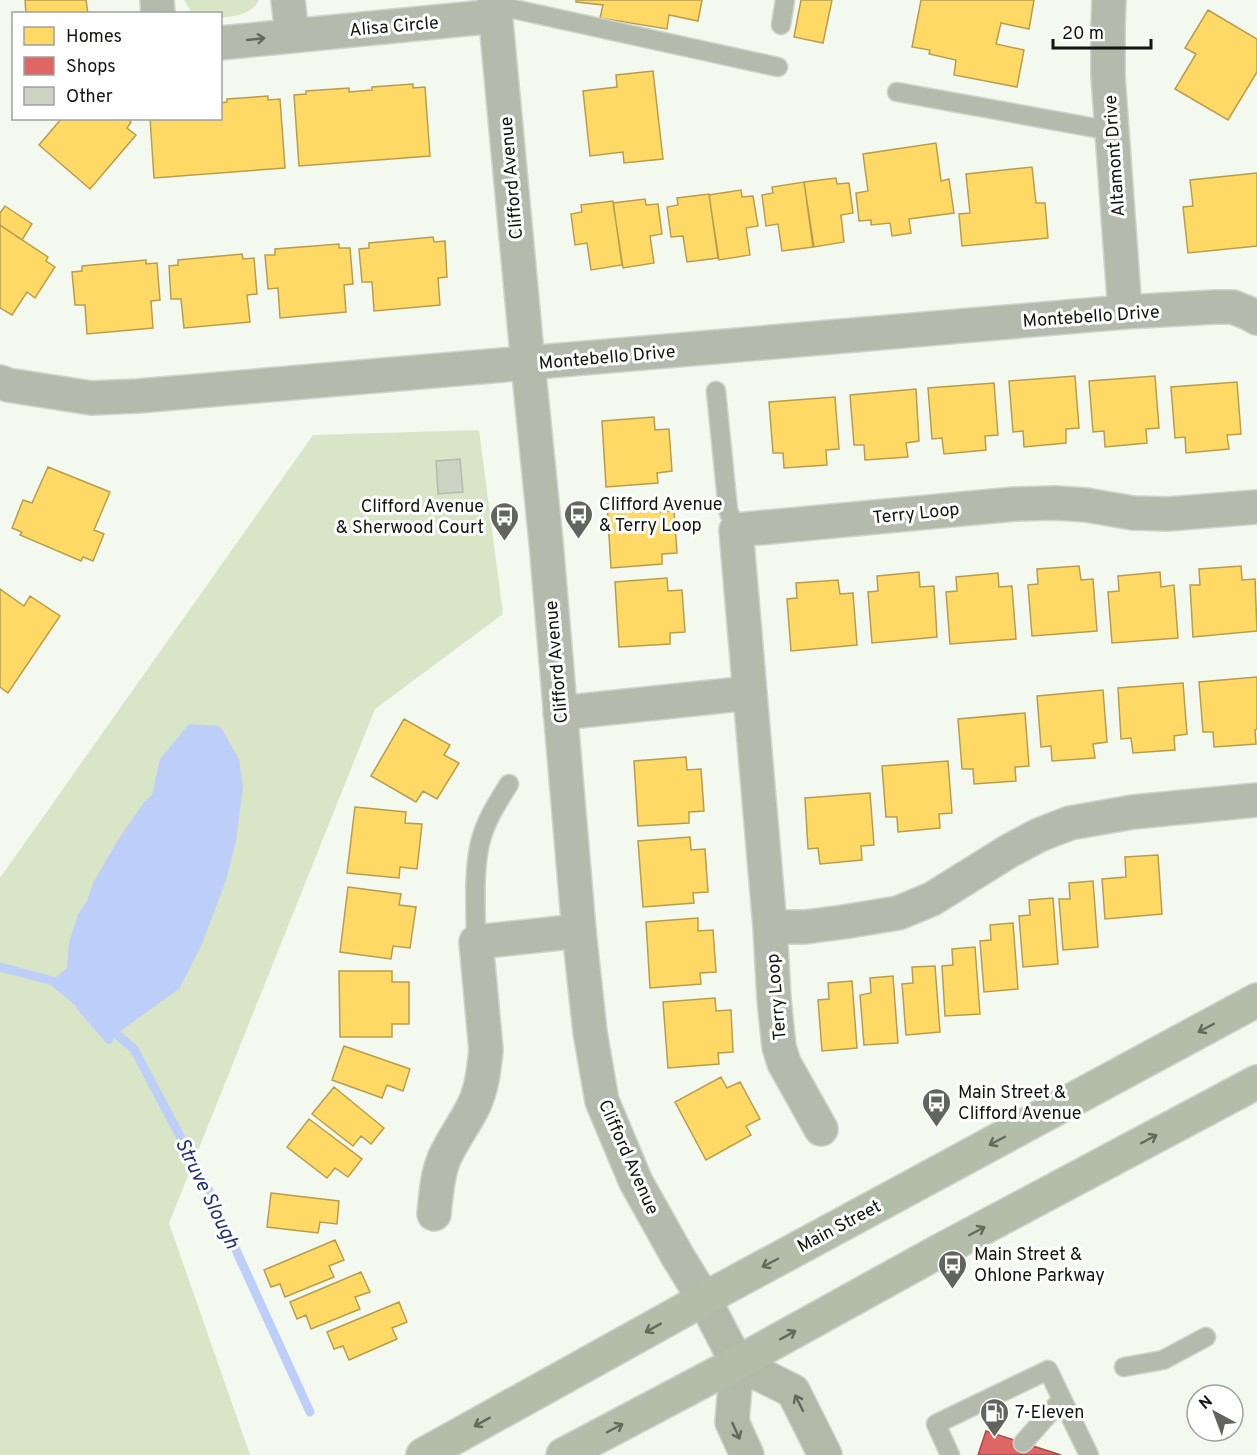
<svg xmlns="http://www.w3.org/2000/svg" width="1257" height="1455" viewBox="0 0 1257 1455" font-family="Overpass,sans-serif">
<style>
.green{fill:#d8e5c7}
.water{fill:#bdcff8}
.homes{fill:#ffd966;stroke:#b89e4c;stroke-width:1.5}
.shops{fill:#e06666;stroke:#a24e4c;stroke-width:1.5}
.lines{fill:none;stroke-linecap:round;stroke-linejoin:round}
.stream{stroke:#bdcff8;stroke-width:9}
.building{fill:#ccd3c2;stroke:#b5b9b1;stroke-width:1.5}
.service-casing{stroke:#d0d4cc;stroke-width:21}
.minor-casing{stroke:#d0d4cc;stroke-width:36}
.tertiary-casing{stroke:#d0d4cc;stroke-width:36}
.secondary-casing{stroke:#d0d4cc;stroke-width:36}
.primary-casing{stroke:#d0d4cc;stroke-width:36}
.service{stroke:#b4bbac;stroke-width:18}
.minor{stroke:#b4bbac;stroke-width:33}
.tertiary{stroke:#b4bbac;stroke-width:33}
.secondary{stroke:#b3b9a8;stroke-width:33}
.primary{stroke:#b4bda9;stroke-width:33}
.oneway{stroke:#63685e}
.oneway2{stroke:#63695c}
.oneway3{stroke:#62675c}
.labels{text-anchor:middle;stroke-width:6;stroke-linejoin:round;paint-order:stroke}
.street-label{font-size:18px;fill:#12150f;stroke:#fff}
.poi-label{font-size:18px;fill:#12150f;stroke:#fff;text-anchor:start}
.water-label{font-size:20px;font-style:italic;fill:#1f3178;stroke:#fff}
</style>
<rect width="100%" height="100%" fill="#f4f9ef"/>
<path class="green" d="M184 0H259C251 15 236 16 221 18L220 14 192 13Z
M479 430 503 614 375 709 169 1223 250 1455H0V878L313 435Z"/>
<path class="water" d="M189 724 220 726 239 759 243 786 236 841 226 880 202 944 179 989 109 1039 56 977 67 968 69 942 78 914 87 901 94 881 118 840 144 802 152 795 160 759Z"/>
<path class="homes" d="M25 0H86L88 14H26Z
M576 0H702L698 21 669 15 667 29 600 18 603 5 576 2Z
M801 0H832L823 43 794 37Z
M921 0H1034L1029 29 1001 23 996 44 1024 50 1017 87 954 75 956 60 929 54 930 50 912 47Z
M1208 10 1257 39V72L1228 120 1175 89 1196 54 1185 48Z
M653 71 663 159 624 163 623 152 590 156 583 91 617 87 616 75Z
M413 84V88L425 87 430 156 299 166 294 95 306 94V91L349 88V92L372 90V87Z
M268 96V100L280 99 285 168 154 178 150 118H220V103L227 102V99Z
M62 118H127L131 122 127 128 136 135 90 189 39 145Z
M936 143 941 181 949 179 954 213 909 219 911 233 892 236 890 223 871 225V220L859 221 856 193 868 191 863 154Z
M1032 167 1036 203H1045L1048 238 962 246 959 214 970 213 966 174Z
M1257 173V246L1188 253 1183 207 1193 206 1190 180Z
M836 178 837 184 849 183 853 213 841 215 844 242 814 247 804 182Z
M804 182 813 247 782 251 778 224 766 226 762 195 773 193 772 187Z
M741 190 742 197 753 196 758 226 746 228 750 255 719 260 709 195Z
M709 194 718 258 687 262 683 236 671 237 667 207 678 205 677 198Z
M645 199 646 205 658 204 662 234 650 236 654 263 623 268 613 203Z
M613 201 622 265 591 270 587 243 575 245 571 214 582 212 581 205Z
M5 206 32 224 22 240 0 225V213Z
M0 225 48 257 46 261 55 267 35 298 27 292 12 315 0 308Z
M433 237 434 242 445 241 447 277 438 278 440 305 374 311 372 282H362L359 249 369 248V243Z
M339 244V248H350L353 284 344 285 346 312 280 318 278 288 268 289 265 255H275V249Z
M242 254 243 259 254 258 257 294 247 295 250 322 184 328 181 299H171L169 266 178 265V260Z
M146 260V264L157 263 160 300 151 301 153 328 87 334 85 305H75L72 272 82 271V266Z
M1075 376 1079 428 1066 429V443L1024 447 1023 431 1013 432 1009 381Z
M1155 376 1159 428 1146 429 1147 443 1105 447 1104 431 1093 432 1089 381Z
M1237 382 1241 434 1227 435 1229 449 1186 453 1185 437 1175 438 1171 387Z
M994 383 998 435 985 436 986 450 944 454 942 438 932 439 928 388Z
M916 389 919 441 906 443 908 457 865 460 864 445H854L850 395Z
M835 397 839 449 826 450 827 465 784 468 783 453H773L769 402Z
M654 417 655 430 669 429 672 471 657 473 658 483 606 487 602 421Z
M48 467 110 492 94 530 104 534 93 561 83 557 81 561 20 535 22 532 12 528 23 500 32 503Z
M659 499 660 512 674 511 677 553 662 554V564L611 568 607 503Z
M1079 566 1081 580 1093 579 1097 631 1032 636 1028 585 1038 584 1037 569Z
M1241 566 1242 580 1255 579 1257 631 1193 637 1190 585H1200L1199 569Z
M919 572 920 587 934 586 937 637 872 643 868 592 878 591 877 576Z
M1160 572 1161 587 1174 585 1178 638 1112 643 1108 592 1119 591 1118 576Z
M998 573 999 587 1012 586 1016 639 950 644 946 592 957 591 956 577Z
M667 578 668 591 682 590 685 632 670 633V644L619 647 615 582Z
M838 580 840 594 853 593 857 645 791 651 787 599 797 598 796 583Z
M0 589 24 606 30 596 60 616 8 693 0 687Z
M1257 677V729L1255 730 1256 744 1214 747 1213 732H1203L1199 682Z
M1183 683 1187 734 1174 736 1175 750 1133 753 1131 738 1121 739 1118 688Z
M1103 690 1107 742 1093 744 1095 758 1052 761 1051 746 1041 747 1037 696Z
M1025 713 1029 766 1015 767 1016 781 974 784 973 769H962L958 719Z
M404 719 450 745 444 755 459 763 437 799 423 791 416 802 371 776Z
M686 757 687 770 701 769 704 811 689 812V823L638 826 634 761Z
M948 761 952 813 939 814 940 828 898 832 897 817H886L882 766Z
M870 793 874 845 861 846 862 860 820 864 818 848 808 849 805 798Z
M355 807 406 812 405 823 422 824 417 869 400 867 399 878 347 873Z
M690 837 691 850 705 849 708 892 693 893 694 903 643 907 638 841Z
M1158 855 1162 914 1105 919 1102 879 1126 877 1125 857Z
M1093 881 1098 947 1063 950 1059 899H1070L1069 883Z
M348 887 401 894 399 905 416 907 410 948 393 946 391 959 340 952Z
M1053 898 1058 964 1023 967 1019 916 1030 915 1029 900Z
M698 918V931L713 930 716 972 700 973 701 984 650 988 646 922Z
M1013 923 1018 989 984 992 980 941 991 940 990 925Z
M975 947 980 1014 945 1016 942 966 953 965 952 949Z
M935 966 940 1032 906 1035 902 984 913 983 912 967Z
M339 971H392V982H409V1024H392V1037H340Z
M893 976 898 1043 864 1045 860 995 871 993 870 978Z
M852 981 857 1048 822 1051 818 1000 829 999 828 983Z
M715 998 716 1011 731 1010 733 1052 718 1053 719 1064 668 1068 663 1002Z
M344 1046 410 1069 403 1091 387 1085 382 1098 332 1080Z
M721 1077 727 1088 740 1082 760 1119 746 1126 751 1135 706 1160 675 1102Z
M334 1087 384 1128 371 1144 361 1136 353 1146 312 1114Z
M309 1119 362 1159 348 1177 335 1168 327 1178 287 1147Z
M271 1193 339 1201 337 1224 320 1222 318 1233 267 1227Z
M335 1240 344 1260 329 1266 334 1277 285 1297 280 1284 271 1287 264 1270Z
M361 1272 370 1292 355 1297 360 1309 311 1329 306 1315 297 1319 290 1302Z
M399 1302 407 1322 392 1328 397 1339 349 1360 343 1346 334 1349 327 1332Z"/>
<path class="shops" d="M986 1431 1061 1455H978Z"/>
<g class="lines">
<path class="stream" d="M0 967 53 981 83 1006
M81 1007 109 1039
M107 1026 134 1049 209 1191 310 1412"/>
</g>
<path class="building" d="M460 459 463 492 438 494 436 461Z"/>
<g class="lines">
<defs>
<path id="service" d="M495 5 778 67
M781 25 785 0
M897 92 1112 131
M716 391 728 510 736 530
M476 942C476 910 473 874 480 843 485 822 497 803 509 784
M1124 1367 1163 1360 1206 1337
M1023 1443 1062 1399
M950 1455 936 1424 1048 1370 1089 1455"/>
<path id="minor" d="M157 0 158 14
M288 0 292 35
M1109 0 1108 26V76L1125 312
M220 43 496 16
M0 382 8 385 91 398 138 396 1125 312 1215 307H1233L1248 313 1257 318
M1257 507 1168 514 1133 513 1086 505 1055 503 1015 504 736 530 770 927H805L843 922 898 913 932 899 1009 851 1039 835 1070 823 1133 812 1257 800
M560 713 750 693
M770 927 774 999 779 1047 784 1063 821 1129
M434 1214C436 1195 437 1176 444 1159 452 1140 465 1124 474 1105 482 1088 484 1069 486 1050L476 942 579 931"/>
<path id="tertiary" d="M494 0 528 364 546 542 579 931 590 1032 602 1101 636 1182 678 1257 704 1299"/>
<path id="secondary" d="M704 1299 737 1363 732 1422 747 1455
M737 1363 793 1391 825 1455"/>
<path id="primary" d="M423 1455 704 1299 1257 1000
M563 1455 737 1363 934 1254 1257 1082"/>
</defs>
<use href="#service" class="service-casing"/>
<use href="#minor" class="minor-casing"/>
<use href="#tertiary" class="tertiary-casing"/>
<use href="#secondary" class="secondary-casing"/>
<use href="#primary" class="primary-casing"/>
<use href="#service" class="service"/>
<use href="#minor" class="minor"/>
<use href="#tertiary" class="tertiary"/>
<use href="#secondary" class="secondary"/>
<use href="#primary" class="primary"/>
</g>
<defs><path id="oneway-shaft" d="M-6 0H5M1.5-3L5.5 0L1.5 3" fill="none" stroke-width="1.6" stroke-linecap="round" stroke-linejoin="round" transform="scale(1.5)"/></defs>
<use class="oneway" href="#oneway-shaft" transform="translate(256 39) rotate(-6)"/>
<g class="oneway2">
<use href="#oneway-shaft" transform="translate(1206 1028) rotate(152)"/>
<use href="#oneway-shaft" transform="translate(1149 1139) rotate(-28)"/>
<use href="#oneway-shaft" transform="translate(997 1141) rotate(152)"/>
<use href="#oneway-shaft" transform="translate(977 1231) rotate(-28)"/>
<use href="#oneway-shaft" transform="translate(770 1263) rotate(152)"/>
<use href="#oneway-shaft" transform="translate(653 1328) rotate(151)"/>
<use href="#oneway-shaft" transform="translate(788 1335) rotate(-29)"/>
<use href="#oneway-shaft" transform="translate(482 1422) rotate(151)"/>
<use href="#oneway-shaft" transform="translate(615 1428) rotate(-28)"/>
</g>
<g class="oneway3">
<use href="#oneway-shaft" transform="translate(799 1403) rotate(-117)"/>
<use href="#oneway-shaft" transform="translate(736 1431) rotate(66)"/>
</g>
<defs>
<symbol id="bus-pin" viewBox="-11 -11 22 30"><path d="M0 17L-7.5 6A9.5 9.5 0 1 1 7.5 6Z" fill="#61655d" stroke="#fff"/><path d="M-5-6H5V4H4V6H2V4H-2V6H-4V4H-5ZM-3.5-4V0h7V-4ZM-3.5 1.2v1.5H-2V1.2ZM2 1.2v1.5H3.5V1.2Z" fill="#fff"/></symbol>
<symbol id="fuel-pin" viewBox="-11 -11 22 30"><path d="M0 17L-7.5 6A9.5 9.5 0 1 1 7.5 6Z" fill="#61655d" stroke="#fff"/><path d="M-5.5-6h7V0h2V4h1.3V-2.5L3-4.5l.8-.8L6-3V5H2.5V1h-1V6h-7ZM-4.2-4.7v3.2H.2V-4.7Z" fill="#fff"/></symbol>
</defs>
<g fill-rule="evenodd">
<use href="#bus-pin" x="562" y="498" width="33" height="45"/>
<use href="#bus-pin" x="488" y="500" width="33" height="45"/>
<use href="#bus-pin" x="920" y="1086" width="33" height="45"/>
<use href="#bus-pin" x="936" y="1248" width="33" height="45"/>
<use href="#fuel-pin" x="978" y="1396" width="33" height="45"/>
</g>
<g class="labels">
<g class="street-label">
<text transform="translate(394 26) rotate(-5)" y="6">Alisa Circle</text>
<text transform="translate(1114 156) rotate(-94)" y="6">Altamont Drive</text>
<text transform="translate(511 178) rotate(-95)" y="6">Clifford Avenue</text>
<text transform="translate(1091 316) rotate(-4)" y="6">Montebello Drive</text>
<text transform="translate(607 357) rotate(-5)" y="6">Montebello Drive</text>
<text transform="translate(916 513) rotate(-6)" y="6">Terry Loop</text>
<text transform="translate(556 662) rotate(-95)" y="6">Clifford Avenue</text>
<text transform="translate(776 997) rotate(-95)" y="6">Terry Loop</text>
<text transform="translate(629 1157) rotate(66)" y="6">Clifford Avenue</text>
<text transform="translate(839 1226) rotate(-28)" y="6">Main Street</text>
</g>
<g class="poi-label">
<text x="599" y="510">Clifford Avenue<tspan x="599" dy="21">&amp; Terry Loop</tspan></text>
<text x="484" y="512" text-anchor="end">Clifford Avenue<tspan x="484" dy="21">&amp; Sherwood Court</tspan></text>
<text x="958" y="1098">Main Street &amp;<tspan x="958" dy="21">Clifford Avenue</tspan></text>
<text x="974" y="1260">Main Street &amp;<tspan x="974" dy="21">Ohlone Parkway</tspan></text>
<text x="1015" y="1418">7-Eleven</text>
</g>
<g class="water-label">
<text transform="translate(208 1193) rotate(64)" y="7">Struve Slough</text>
</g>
</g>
<rect x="12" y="12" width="210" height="108" fill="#ffffff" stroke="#a0a19f" stroke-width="1.5"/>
<rect x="24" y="27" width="30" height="18" fill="#ffd966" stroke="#a0a19f" stroke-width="1.5"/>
<text x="66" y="42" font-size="18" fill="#12150f">Homes</text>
<rect x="24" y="57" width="30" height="18" fill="#e06666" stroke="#a0a19f" stroke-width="1.5"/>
<text x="66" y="72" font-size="18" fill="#12150f">Shops</text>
<rect x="24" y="87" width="30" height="18" fill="#ccd3c2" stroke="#a0a19f" stroke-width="1.5"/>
<text x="66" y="102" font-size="18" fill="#12150f">Other</text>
<g transform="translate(1215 1413) rotate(319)"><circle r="28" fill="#ffffff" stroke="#a0a19f" stroke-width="1.5"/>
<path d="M0-4.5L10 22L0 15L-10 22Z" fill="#61655d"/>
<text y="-9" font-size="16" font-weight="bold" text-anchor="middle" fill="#12150f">N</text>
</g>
<path d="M1053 39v9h98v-9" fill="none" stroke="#12150f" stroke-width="3"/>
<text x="1062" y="39" font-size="18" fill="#12150f" stroke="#ffffff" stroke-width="4.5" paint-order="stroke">20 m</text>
</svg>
